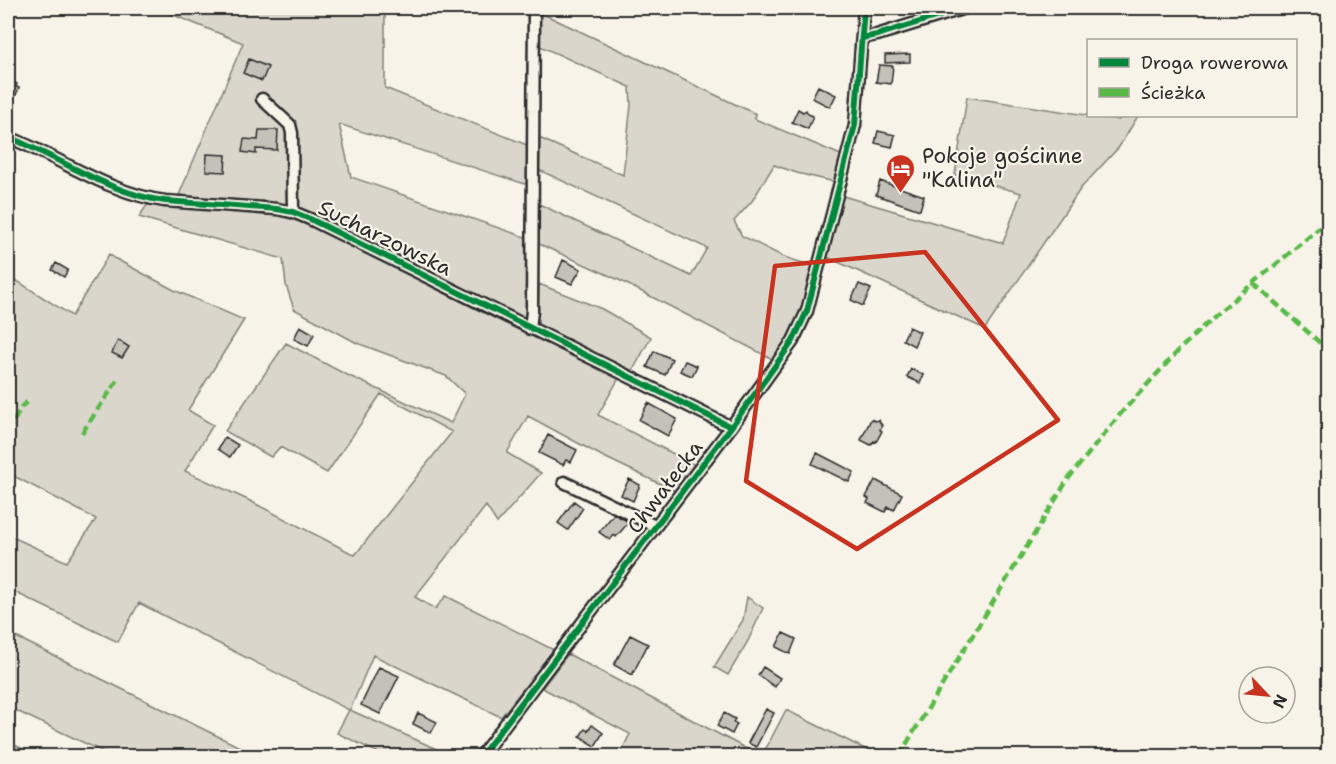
<svg xmlns="http://www.w3.org/2000/svg" width="1336" height="764" viewBox="0 0 1336 764" font-family="'Shantell Sans',sans-serif">
<style>
.green{fill:#dad6cc;stroke:#82807c;stroke-width:1.5}
.building{fill:#c4c1b9;stroke:#2b2b2b;stroke-width:1.5}
.lines{fill:none;stroke-linecap:round;stroke-linejoin:round}
.minor-casing{stroke:#2b2b2b;stroke-width:15}
.minor{stroke:#f7f3e8;stroke-width:10}
.quiet{stroke:#58b947;stroke-width:4.5;stroke-dasharray:9 4.5;stroke-linecap:butt}
.cycleway-casing{stroke:#f7f3e8;stroke-width:10}
.cycleway{stroke:#00873e;stroke-width:6}
.marked{fill:none;stroke:#c8321e;stroke-width:4.5;stroke-linejoin:round}
.labels{text-anchor:middle;stroke-width:4.5;stroke-linejoin:round;paint-order:stroke}
.poi-label{font-size:21px;fill:#2b2b2b;stroke:#f7f3e8;text-anchor:start}
.street-label{font-size:21px;fill:#2b2b2b;stroke:#f7f3e8}
</style>
<rect width="100%" height="100%" fill="#f7f3e8"/>
<filter id="ink" filterUnits="userSpaceOnUse"><feTurbulence type="fractalNoise" baseFrequency=".0167" numOctaves="2"/><feDisplacementMap in="SourceGraphic" scale="12" xChannelSelector="R" yChannelSelector="G"/><feConvolveMatrix kernelMatrix="1 2 1 2 8 2 1 2 1" color-interpolation-filters="sRGB"/></filter>
<g filter="url(#ink)">
<path class="green" d="M156 8H385V88L532 147 528 185 339 124 351 177 528 238 527 322 288 207 179 195 243 43Z
M539 12 756 114 755 119 841 155 835 182 797 173 774 165 752 201 734 221 742 236 784 257 813 266 799 321 774 360 617 279 539 244V204L691 276 707 248 539 170V138L623 175 631 105 630 87 540 46Z
M967 97 1119 120 1122 116H1138L1119 147 1081 188 985 329 827 257 843 196 1003 243 1021 193 955 175Z
M147 205 271 214 301 222 354 247 498 320 619 378 598 415 695 465 675 491 602 456 528 416 507 453 541 473 497 523 486 506 415 597 435 609 446 596 554 650 501 717 373 655 350 710 452 756H385L337 733 349 710 139 603 118 642 8 589V535L67 562 96 519 8 473V432L14 420 8 416V275L72 316 109 254 116 259 174 290 244 320 188 410 213 425 185 471 248 500 355 555 452 432 381 394 327 473 280 447 271 457 225 431 286 343 343 373 451 423 465 394 446 376 357 343 294 309 286 285 283 259 139 217Z
M539 284 602 309 651 337 632 372 537 326Z
M747 597 763 608 748 641 728 675 714 667 743 620Z
M8 633 258 756H112L8 707Z
M568 654 760 756H619L630 734 542 688Z
M786 710 879 756H762Z
M8 742 38 756H8Z"/>
<path class="building" d="M910 54V62L885 63V55Z
M249 59 268 67 262 81 243 73Z
M879 65 893 66 891 84 876 82Z
M8 80 17 84 16 87 19 88 15 97 13 96 8 108Z
M818 86 836 95 830 107 812 98Z
M798 109 803 112 806 110 808 114 813 116 808 129 792 122Z
M259 130H278L277 150 256 149V154L242 152 244 139 258 140Z
M878 131 895 135 892 147 875 143Z
M207 154 226 155 225 172 206 171Z
M880 181 924 196 920 210 876 195Z
M563 260 581 269 572 284 556 277Z
M56 263 68 270 64 277 52 270Z
M859 284 871 289 863 306 851 300Z
M300 326 314 334 308 346 294 339Z
M909 327 920 332 914 346 903 340Z
M118 340 129 347 122 358 112 353Z
M654 351 672 359 665 375 647 367Z
M685 361 697 366 692 376 680 371Z
M911 369 924 375 920 383 907 377Z
M648 403 677 419 668 436 639 420Z
M871 419 875 421 879 420 880 423 882 425 880 430 882 431 876 442 874 441 871 445 861 440Z
M548 435 577 450 571 462 566 460 563 465 539 453Z
M225 437 238 445 230 457 218 449Z
M817 453 854 472 849 482 812 464Z
M629 479 640 485 633 501 621 495Z
M875 480 902 494 894 510 888 507 885 512 867 503 869 499 866 497Z
M574 501 583 508 568 530 558 523Z
M614 514 629 522 616 537 614 535 610 540 599 532Z
M783 633 796 639 790 654 776 647Z
M630 635 648 644 632 675 614 665Z
M379 667 399 676 380 714 361 705Z
M763 667 780 678 775 687 758 675Z
M766 709 774 713 756 747 748 743Z
M418 713 437 722 431 733 413 724Z
M724 713 735 719 733 722 737 724 732 734 717 726Z
M592 725 603 733 595 746 580 736 585 729 588 731Z"/>
<g class="lines">
<defs>
<path id="minor" d="M862 38 877 35 965 8
M262 99 290 125 292 133 293 212
M8 137C59 157 110 194 165 201L277 209 293 212 310 219 731 427
M530 329 532 311 534 8
M564 482 655 526
M481 756 731 427 793 341 807 311 855 125 864 8"/>
</defs>
<use href="#minor" class="minor-casing"/>
<use href="#minor" class="minor"/>
<path class="quiet" d="M1253 283 1328 350
M8 432 22 406 27 402
M82 433 119 378
M899 756 1068 479 1122 412 1178 351 1214 316 1328 221"/>
<defs>
<path id="cycleway" d="M862 38 877 35 965 8
M8 137C59 157 110 194 165 201L277 209 293 212 310 219 731 427
M481 756 731 427 793 341 807 311 855 125 864 8"/>
</defs>
<use href="#cycleway" class="cycleway-casing"/>
<use href="#cycleway" class="cycleway"/>
</g>
</g>
<path class="marked" d="M925 252 1058 420 857 549 746 481 775 266Z"/>
<defs>
<symbol id="hotel-pin" viewBox="-11 -11 22 30"><path d="M0 17L-7.5 6A9.5 9.5 0 1 1 7.5 6Z" fill="#c8321e" stroke="#f7f3e8"/><path d="M-6-4.5h1.5V1H6V5H4.5V3h-9V5H-6ZM-4 0a1.8 1.8 0 1 1 3.6 0ZM.5 0V-2.5h3Q6-2.5 6 0Z" fill="#fff"/></symbol>
</defs>
<g fill-rule="evenodd">
<use href="#hotel-pin" x="884" y="152" width="33" height="45"/>
</g>
<g class="labels">
<g class="poi-label">
<text x="922" y="163">Pokoje gościnne<tspan x="922" dy="24">"Kalina"</tspan></text>
</g>
<g class="street-label">
<text transform="translate(385 238) rotate(26)" y="7">Sucharzowska</text>
<text transform="translate(665 487) rotate(-53)" y="7">Chwałecka</text>
</g>
</g>
<rect width="1336" height="764" fill="none" stroke="#f7f3e8" stroke-width="30"/>
<rect x="15" y="15" width="1306" height="734" fill="none" stroke="#2b2b2b" stroke-width="2" filter="url(#ink)"/>
<rect x="1087" y="39" width="210" height="78" fill="#f7f3e8" stroke="#a5a39c" stroke-width="1.5"/>
<rect x="1099" y="58" width="30" height="9" fill="#00873e" stroke="#a5a39c" stroke-width="1.5"/>
<text x="1141" y="69" font-size="18" fill="#2b2b2b">Droga rowerowa</text>
<rect x="1099" y="88" width="30" height="9" fill="#58b947" stroke="#a5a39c" stroke-width="1.5"/>
<text x="1141" y="99" font-size="18" fill="#2b2b2b">Ścieżka</text>
<g transform="translate(1267 695) rotate(116)"><circle r="28" fill="#f7f3e8" stroke="#a5a39c" stroke-width="1.5"/>
<path d="M0-4.5L10 22L0 15L-10 22Z" fill="#c8321e"/>
<text y="-9" font-size="16" font-weight="bold" text-anchor="middle" fill="#2b2b2b">N</text>
</g>
</svg>
